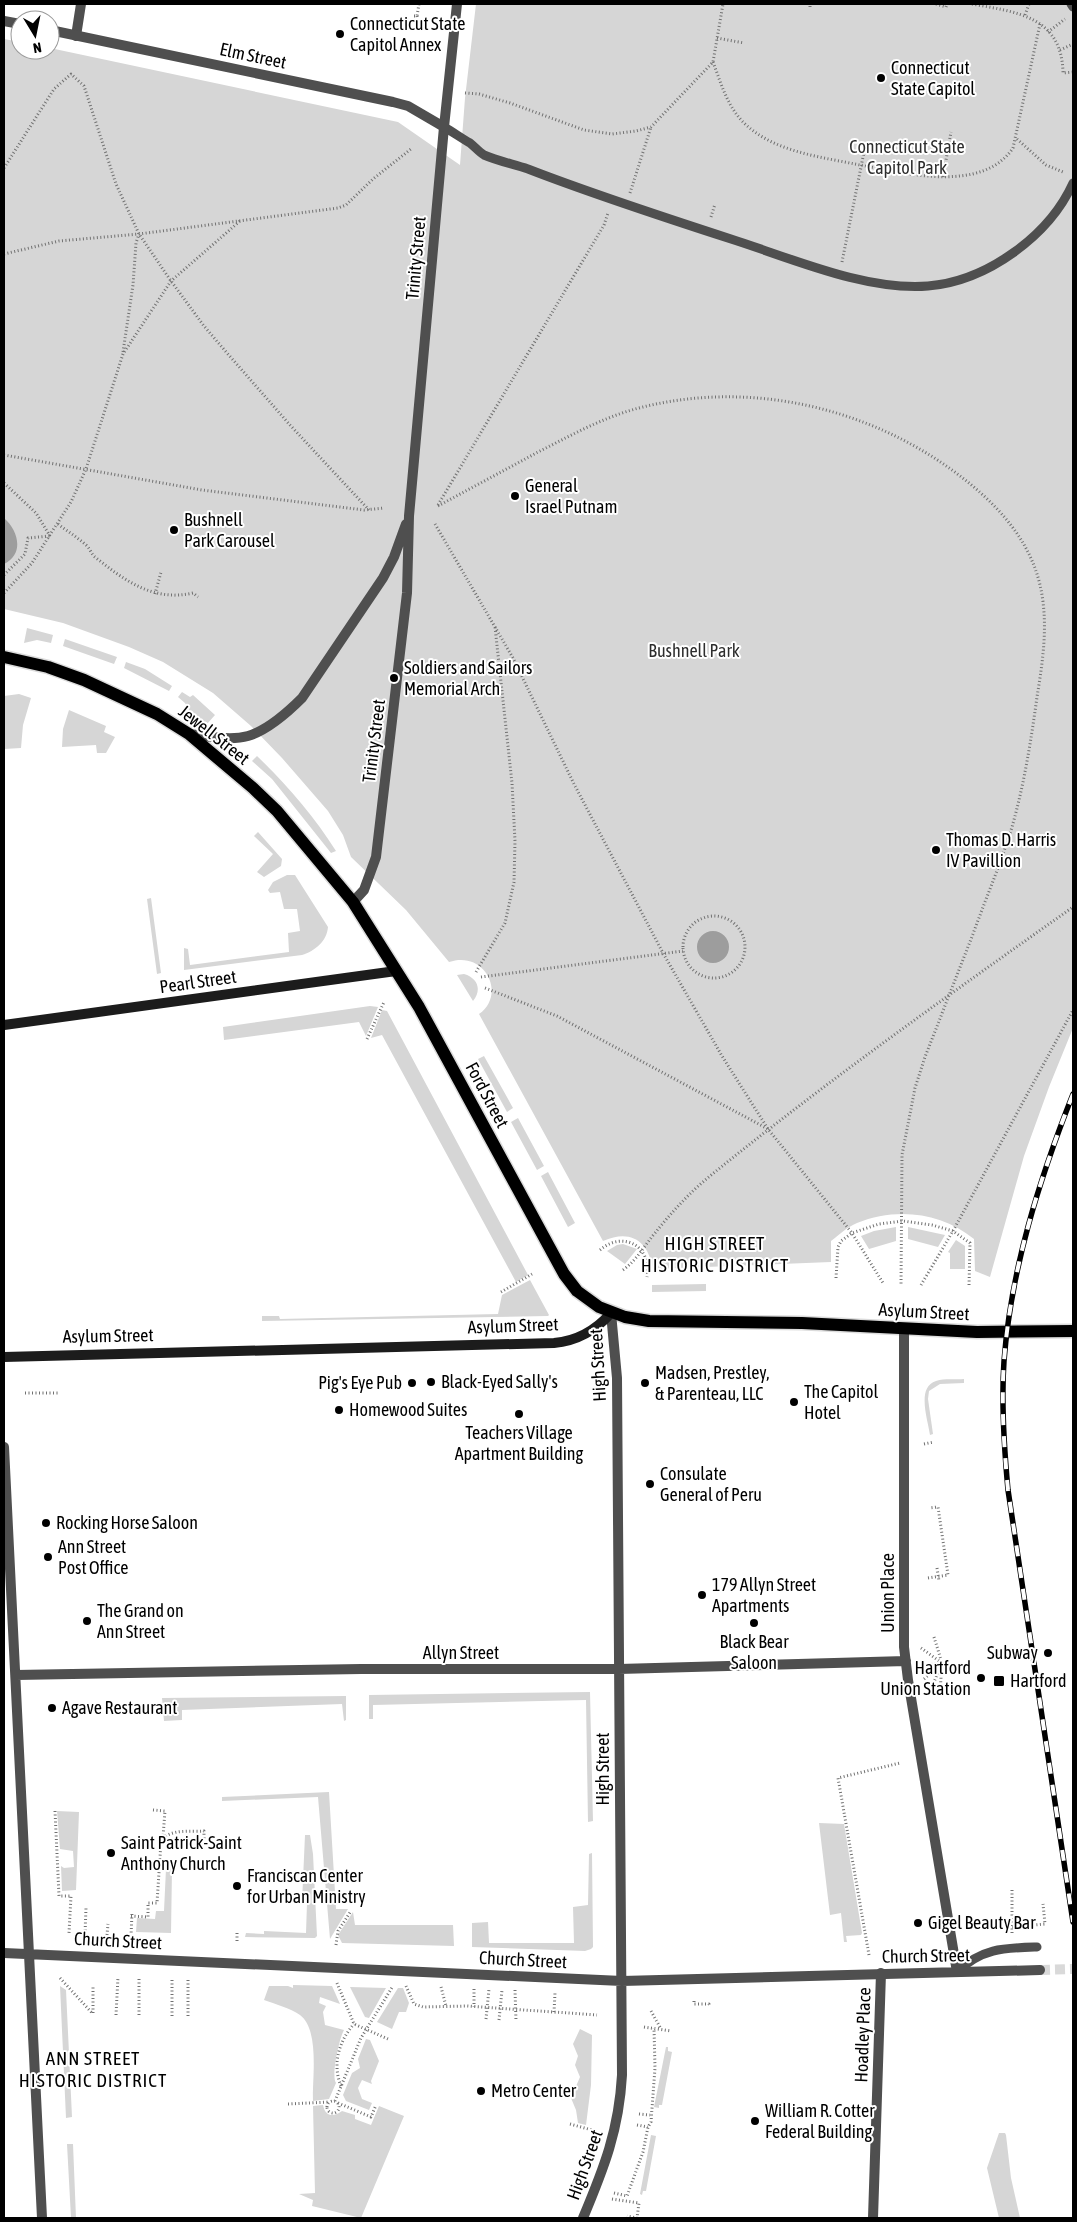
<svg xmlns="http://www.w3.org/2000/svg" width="1077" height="2222" viewBox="0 0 1077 2222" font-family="'Asap Condensed',sans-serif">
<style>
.green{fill:#d6d6d6}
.water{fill:#9d9d9d}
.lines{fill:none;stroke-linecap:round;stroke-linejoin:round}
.tertiary-tunnel{stroke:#d9d9d9;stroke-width:10;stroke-dasharray:10 5;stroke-linecap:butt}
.primary-casing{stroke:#dbdbdb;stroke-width:15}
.path{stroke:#717171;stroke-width:3;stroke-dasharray:1 2.5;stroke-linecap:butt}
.service{stroke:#4f4f4f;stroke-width:9}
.pedestrian{stroke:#4f4f4f;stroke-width:10}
.minor{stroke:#4f4f4f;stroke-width:10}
.tertiary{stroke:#4f4f4f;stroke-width:10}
.secondary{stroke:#1c1c1c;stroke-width:10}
.primary{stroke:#000;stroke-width:12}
.rail-casing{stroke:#000;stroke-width:5.5}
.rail{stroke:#fff;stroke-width:4;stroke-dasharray:11;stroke-linecap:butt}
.poi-dot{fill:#000;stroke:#fff;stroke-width:2}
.labels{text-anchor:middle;stroke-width:4;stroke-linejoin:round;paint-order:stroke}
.poi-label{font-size:18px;fill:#000;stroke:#fff;text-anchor:start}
.street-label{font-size:18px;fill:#000;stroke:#fff}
.park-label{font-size:18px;fill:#2d2d2d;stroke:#fff}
.neighbourhood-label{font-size:19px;letter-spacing:1px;fill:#000;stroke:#fff}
</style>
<rect width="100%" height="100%" fill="#fff"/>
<path class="green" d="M476 4H1073V1028L1049 1087 1024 1156 990 1277 975 1271 974 1239C941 1212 896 1207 857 1223 847 1227 839 1235 831 1241V1262L653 1269C648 1240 630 1229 603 1241L479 1014C507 994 485 950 449 962L406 910 351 857 343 835 328 811 282 758 251 726 213 693 163 662 129 647 63 623 4 609V39L20 42V50H50V48L398 122 460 165 465 98Z
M27 628 53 635 51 643 37 640 24 643Z
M65 639 117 657 114 664 63 646Z
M126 662 145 669 172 686 169 691 124 668Z
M182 692 190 697 193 695 215 715 207 724 190 712 185 703 178 697Z
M19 694 31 698 23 725 21 748 4 749V696Z
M69 710 106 726 104 732 115 737 106 753H97L96 745 62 747 63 729Z
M257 756C286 784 314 816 336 851L331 853 272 779 252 761Z
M258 832 282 859 281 866 264 877 257 872 273 854 254 836Z
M287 875H295L328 927C327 941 315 951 302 955L184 970V948L188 949 190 965 289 952 288 933 300 931 297 909H284L280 892 270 893 268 890 273 882Z
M151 898 161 973 157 974 147 899Z
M464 974C478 978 482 990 473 1001L457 975Z
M370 1006 378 1007 366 1036 359 1022 224 1040 223 1027Z
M382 1010 387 1011 528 1275 516 1282 382 1035 371 1038Z
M484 1056 513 1108 507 1112 478 1059Z
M518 1118 544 1166 537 1170 511 1122Z
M548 1172 575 1223 568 1227 541 1176Z
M896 1227V1241L869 1249 861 1236 874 1231Z
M908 1227 945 1235 938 1247 908 1239Z
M956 1240 965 1246V1269H950V1253L948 1252Z
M623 1244 637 1249 625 1264 607 1251 617 1245Z
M530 1280 549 1315 548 1316 262 1321V1316H279L280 1319 498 1314 502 1295Z
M706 1284V1291L652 1292V1285Z
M964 1379V1383L940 1384 929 1391 928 1399 933 1434 930 1435C928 1420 916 1387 936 1381 945 1378 956 1380 964 1379Z
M590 1692 593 1821 588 1822 586 1700 373 1705V1719H369V1695Z
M346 1696V1720L344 1721 342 1704 182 1710V1720L164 1721 162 1698Z
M329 1792 336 1909H348L330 1939 318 1797 222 1801V1797Z
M57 1811 79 1812 76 1890 62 1891 61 1866 64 1868 74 1867 73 1851 60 1849Z
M819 1823 844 1824 862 1933 861 1935 846 1936 847 1942H844L841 1913 830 1915Z
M305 1835H310L313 1854 317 1936 315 1938 245 1937 246 1933 264 1934V1931L306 1933 307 1903 302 1902Z
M592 1853 593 1947 591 1949 585 1951 472 1947V1923L488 1922 489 1943H574L573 1907 588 1905 589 1854Z
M166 1869H172L171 1933 136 1932 137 1918 155 1919 156 1911H164Z
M353 1912 355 1925H453L454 1946 342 1943 338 1935Z
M293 1985 332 1986 340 2004 320 1997 319 2003 326 2006 323 2012 325 2025 344 2030C339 2039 331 2076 336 2083L329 2099 313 2101C312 2079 320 2030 300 2015 290 2008 275 2004 264 2000L269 1986H288L293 1988Z
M60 1986 66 1990 72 2117 66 2118Z
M350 1987 386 1988 369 2018 365 2017Z
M398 1988H403L409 2003 406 2012H399L392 2029 377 2022Z
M580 2029 592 2035 591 2085 586 2125 578 2123 576 2110 571 2098 580 2077 575 2065 578 2056 573 2044Z
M366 2039 370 2040 379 2061 371 2081 372 2084 362 2080 358 2088 362 2099 372 2103 369 2110 346 2101 343 2095 352 2073 360 2068 358 2059Z
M666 2047H668V2051L672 2052 662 2105H659V2108L654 2107Z
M323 2105C325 2116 333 2118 342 2111L355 2115V2119L371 2125 379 2106 404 2116 361 2218 312 2206 313 2200 299 2194 315 2193 313 2106Z
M999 2133H1005L1006 2135 1011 2178 1020 2218H999L987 2168Z
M651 2135 656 2136 646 2191H643L642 2195 640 2194Z
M67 2144H73L76 2218H71Z"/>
<path class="water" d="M4 518C18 530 25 554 4 564Z
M697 947a16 16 0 1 1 32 0a16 16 0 1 1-32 0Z"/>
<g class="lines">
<path class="tertiary-tunnel" d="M1040 1970 1073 1969"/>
<defs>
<path id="primary" d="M4 657 48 667 84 680 157 714 189 734 253 788 277 811 353 902 419 1007 564 1274 577 1291 599 1307 625 1317 649 1321 802 1323 977 1332 1073 1331"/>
</defs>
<use href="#primary" class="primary-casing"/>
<path class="path" d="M936 4 946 7 947 4
M972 4C1016 12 1062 16 1063 73L1073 72
M810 7V4
M1025 15 1029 4
M414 16H417L419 4
M417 16 419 27 428 30
M1048 32 1065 19
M717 38 744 43
M1060 50 1073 44
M713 62C721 83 727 106 744 123 774 152 821 157 860 165 904 173 982 194 1013 148L1040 24
M465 93 479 94 510 103 584 130 612 134 636 131 651 127 713 62 723 4
M1017 139 1046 165 1063 172
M4 168 54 89 71 74 84 86 116 184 139 234 171 281 204 326 227 353 290 425 369 510
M943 177 951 132
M630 193 651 127
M711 217 715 204
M4 254 59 241 139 234 338 208 346 205 373 179 411 149
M842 262 866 142
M123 352 133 285 136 243 139 234
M4 455 202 490 364 510 384 508
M4 483 36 513 50 536
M438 505 604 225 608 213
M438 506C471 488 505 470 538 452 572 435 605 416 643 407 756 379 879 410 969 483 1007 514 1037 551 1043 602 1047 634 1042 666 1037 697 1031 741 1024 785 1012 827 1001 863 986 898 973 934 957 975 941 1016 925 1057L915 1088 902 1155 901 1285
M58 524C67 531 77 537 86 545 90 548 91 554 95 557 125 581 154 602 193 593L198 597
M435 524 513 658 574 784 663 953 722 1056 768 1129
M4 575 25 554 28 538 50 536
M4 593 32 563 71 502 86 469 123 354 171 281 240 221
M155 594 161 572
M683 947a31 31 0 1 1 62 0a31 31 0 1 1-62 0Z
M476 972 505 923 514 882 515 841 512 783 495 627
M481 977 683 951
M485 988 557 1016 768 1129 852 1233 883 1283
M367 1039 384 1002
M600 1250C623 1230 652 1246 647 1277
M623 1270C637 1260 644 1246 655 1233 671 1213 690 1192 710 1176 827 1081 950 994 1073 907
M836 1278 838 1247 841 1241 852 1233 879 1224 903 1221 932 1225 953 1231 970 1243 969 1286
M921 1285 953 1231 1073 1010
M501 1292 532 1274
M25 1393H59
M924 1444 934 1442
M937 1568 939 1581
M928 1578 948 1575 938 1507 929 1508
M934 1637 942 1663 940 1693
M921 1648 942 1663
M921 1666 941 1663
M924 1679 940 1665
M929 1693 941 1666
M153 1810 165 1811 163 1837
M55 1811 59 1896H71L69 1933
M159 1866 172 1867
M1012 1890V1934
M131 1916 148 1917V1903H157L161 1842C168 1828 191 1832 204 1831V1839
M1012 1927 1045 1924 1043 1904
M85 1934 86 1908
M107 1935 108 1924
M131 1936 132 1913
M237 1941V1933
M336 1945 338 1931 351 1911
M869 1955 838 1778 900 1763
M60 1978 93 2014
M188 1980V2017
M337 1983 354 2024 388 2039
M406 1986 414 2004 423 2007 467 2006 597 2015
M441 1987 446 2006
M474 1989V2007
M515 1990 516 2021
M694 2001V2004H709V2006
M651 2011 661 2029
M554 2012 555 1993
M93 2013V1987
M116 2015 118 1977
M139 2015V1978
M172 2016V1979
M486 2019 489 1989
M499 2020 502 1990
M644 2027 671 2031
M341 2086C332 2064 339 2041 354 2024
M327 2107a6 6 0 1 1 12 0a6 6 0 1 1-12 0Z
M335 2101 361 2038 393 1986
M338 2103 371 2117 376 2105
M288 2104 329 2102
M639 2114 650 2115
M570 2124 592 2130
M637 2125 648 2127
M614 2193 627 2196 643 2152 648 2127 651 2122 655 2068 654 2028
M612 2199 639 2203 637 2218 627 2216"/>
<path class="service" d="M1071 4 1073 7
M444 127C453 132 461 138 470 143 475 147 479 152 484 155 498 161 513 164 528 169 595 195 663 217 731 239 791 258 865 291 928 286 987 281 1049 236 1073 183
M957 1972C982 1948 1004 1948 1037 1947"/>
<path class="pedestrian" d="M189 734C207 736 230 741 248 736 268 730 287 713 302 698L383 578 394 557 406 524
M353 902 364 890 376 857 407 593 409 516 444 127"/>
<path class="minor" d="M76 36 81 4
M873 2218 881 1973"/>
<path class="tertiary" d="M4 21 20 24
M50 30 393 102 408 106 444 127 457 4
M904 1329V1647L908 1680 957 1972
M4 1447 42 2218
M16 1675 361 1669H619L906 1661
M4 1953 622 1981 1040 1970
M583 2218C604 2168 619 2130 622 2075L617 1378 611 1313"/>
<path class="secondary" d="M4 1025 396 971
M4 1357 554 1343C577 1341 596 1330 611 1313"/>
<use href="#primary" class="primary"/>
<defs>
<path id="rail" d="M1073 1094C1039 1180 1011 1269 1004 1361 1001 1404 1004 1447 1008 1490L1073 1922"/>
</defs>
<use href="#rail" class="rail-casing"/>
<use href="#rail" class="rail"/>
</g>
<g class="poi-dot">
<circle cx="340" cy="34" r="5"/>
<circle cx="881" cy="78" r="5"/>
<circle cx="515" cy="496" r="5"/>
<circle cx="174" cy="530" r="5"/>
<circle cx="394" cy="678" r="5"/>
<circle cx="936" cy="850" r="5"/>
<circle cx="431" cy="1382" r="5"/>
<circle cx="412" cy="1383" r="5"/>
<circle cx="645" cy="1383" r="5"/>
<circle cx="794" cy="1402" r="5"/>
<circle cx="339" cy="1410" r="5"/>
<circle cx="519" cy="1414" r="5"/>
<circle cx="650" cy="1484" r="5"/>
<circle cx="46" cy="1523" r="5"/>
<circle cx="48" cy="1557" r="5"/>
<circle cx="702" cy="1595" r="5"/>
<circle cx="87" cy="1621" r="5"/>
<circle cx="754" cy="1623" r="5"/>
<circle cx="1048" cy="1653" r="5"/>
<circle cx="981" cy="1678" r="5"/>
<rect x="993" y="1675" width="12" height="12" rx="2.5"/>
<circle cx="52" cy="1708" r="5"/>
<circle cx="111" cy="1853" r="5"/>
<circle cx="237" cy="1886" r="5"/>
<circle cx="918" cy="1923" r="5"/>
<circle cx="481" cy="2091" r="5"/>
<circle cx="755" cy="2121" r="5"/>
</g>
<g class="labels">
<g class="poi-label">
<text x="350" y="30">Connecticut State<tspan x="350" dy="21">Capitol Annex</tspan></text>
<text x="891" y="74">Connecticut<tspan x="891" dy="21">State Capitol</tspan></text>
<text x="525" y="492">General<tspan x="525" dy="21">Israel Putnam</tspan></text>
<text x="184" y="526">Bushnell<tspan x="184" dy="21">Park Carousel</tspan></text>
<text x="404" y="674">Soldiers and Sailors<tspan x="404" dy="21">Memorial Arch</tspan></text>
<text x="946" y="846">Thomas D. Harris<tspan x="946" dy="21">IV Pavillion</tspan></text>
<text x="655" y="1379">Madsen, Prestley,<tspan x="655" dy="21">&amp; Parenteau, LLC</tspan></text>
<text x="441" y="1388">Black-Eyed Sally's</text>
<text x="402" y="1389" text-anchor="end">Pig's Eye Pub</text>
<text x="804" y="1398">The Capitol<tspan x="804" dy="21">Hotel</tspan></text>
<text x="349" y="1416">Homewood Suites</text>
<text x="519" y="1439" text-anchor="middle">Teachers Village<tspan x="519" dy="21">Apartment Building</tspan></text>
<text x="660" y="1480">Consulate<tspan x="660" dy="21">General of Peru</tspan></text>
<text x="56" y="1529">Rocking Horse Saloon</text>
<text x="58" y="1553">Ann Street<tspan x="58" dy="21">Post Office</tspan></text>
<text x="712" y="1591">179 Allyn Street<tspan x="712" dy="21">Apartments</tspan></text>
<text x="97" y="1617">The Grand on<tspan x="97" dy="21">Ann Street</tspan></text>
<text x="754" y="1648" text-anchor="middle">Black Bear<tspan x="754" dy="21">Saloon</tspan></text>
<text x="1038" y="1659" text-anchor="end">Subway</text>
<text x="971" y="1674" text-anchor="end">Hartford<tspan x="971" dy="21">Union Station</tspan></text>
<text x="1010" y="1687">Hartford</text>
<text x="62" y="1714">Agave Restaurant</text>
<text x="121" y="1849">Saint Patrick-Saint<tspan x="121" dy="21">Anthony Church</tspan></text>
<text x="247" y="1882">Franciscan Center<tspan x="247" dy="21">for Urban Ministry</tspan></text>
<text x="928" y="1929">Gigel Beauty Bar</text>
<text x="491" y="2097">Metro Center</text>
<text x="765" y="2117">William R. Cotter<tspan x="765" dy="21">Federal Building</tspan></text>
</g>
<g class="street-label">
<text transform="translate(253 56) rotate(12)" y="6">Elm Street</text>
<text transform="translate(416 258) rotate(-85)" y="6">Trinity Street</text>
<text transform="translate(214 735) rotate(38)" y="6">Jewell Street</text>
<text transform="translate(374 741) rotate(-83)" y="6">Trinity Street</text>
<text transform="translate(198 982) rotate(-8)" y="6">Pearl Street</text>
<text transform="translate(487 1095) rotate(62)" y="6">Ford Street</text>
<text transform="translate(924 1312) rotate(3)" y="6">Asylum Street</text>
<text transform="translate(513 1326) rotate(-2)" y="6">Asylum Street</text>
<text transform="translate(108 1336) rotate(-1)" y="6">Asylum Street</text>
<text transform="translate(598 1365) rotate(-93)" y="6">High Street</text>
<text transform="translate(888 1593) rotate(-90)" y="6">Union Place</text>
<text x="461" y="1659">Allyn Street</text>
<text transform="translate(603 1769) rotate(-90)" y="6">High Street</text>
<text transform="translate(118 1941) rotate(3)" y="6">Church Street</text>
<text transform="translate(926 1956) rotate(-1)" y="6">Church Street</text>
<text transform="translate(523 1960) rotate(3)" y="6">Church Street</text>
<text transform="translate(863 2035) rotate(-88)" y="6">Hoadley Place</text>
<text transform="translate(585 2165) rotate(-70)" y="6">High Street</text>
</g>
<g class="park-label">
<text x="907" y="153">Connecticut State<tspan x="907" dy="21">Capitol Park</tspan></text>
<text x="694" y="657">Bushnell Park</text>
</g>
<g class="neighbourhood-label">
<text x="715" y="1250">HIGH STREET<tspan x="715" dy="22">HISTORIC DISTRICT</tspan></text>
<text x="93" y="2065">ANN STREET<tspan x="93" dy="22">HISTORIC DISTRICT</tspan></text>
</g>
</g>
<rect width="1077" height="2222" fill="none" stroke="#000000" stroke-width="10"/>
<g transform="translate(35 35) rotate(170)"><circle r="24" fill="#ffffff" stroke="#999999"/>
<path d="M0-4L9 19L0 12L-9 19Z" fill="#000000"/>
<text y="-8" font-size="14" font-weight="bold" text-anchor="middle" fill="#000000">N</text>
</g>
</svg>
